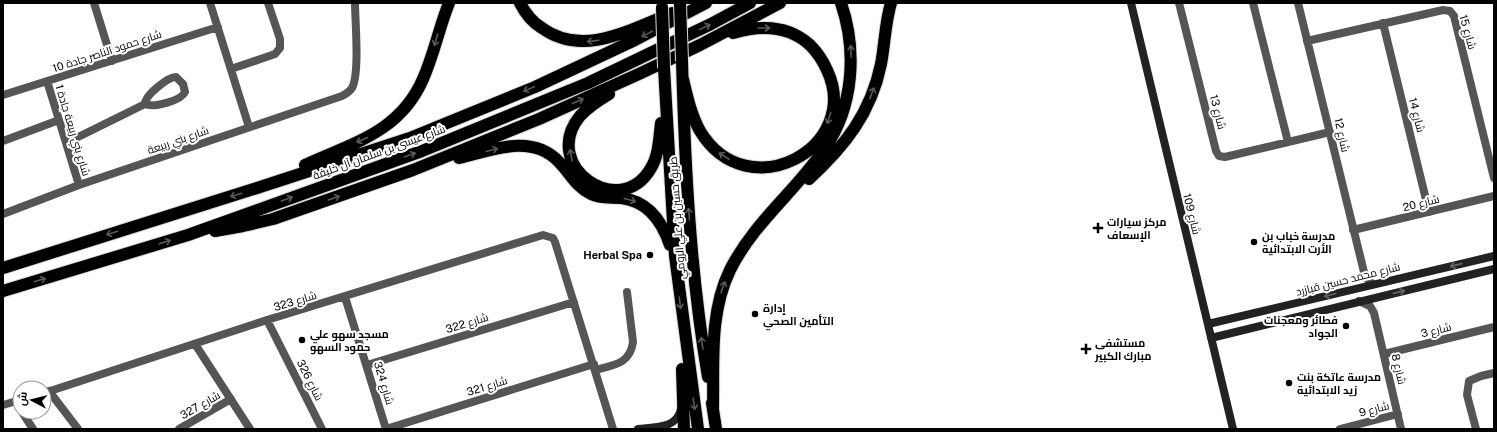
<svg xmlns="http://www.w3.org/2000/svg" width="1497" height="432" viewBox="0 0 1497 432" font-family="'Public Sans',Cairo,sans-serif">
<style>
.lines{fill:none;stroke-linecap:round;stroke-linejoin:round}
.highway-casing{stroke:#dbdbdb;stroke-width:14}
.street{stroke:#555;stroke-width:8}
.secondary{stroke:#222;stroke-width:8}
.highway{stroke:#000;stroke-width:12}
.highway-bridge-casing{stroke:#dbdbdb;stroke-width:14;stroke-linecap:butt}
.highway-bridge{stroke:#000;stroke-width:12}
.oneway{stroke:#595959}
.oneway2{stroke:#646464}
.poi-dot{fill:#000;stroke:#fff;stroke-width:1.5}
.labels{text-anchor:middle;stroke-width:4;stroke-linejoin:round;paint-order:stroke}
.street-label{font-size:11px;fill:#000;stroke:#fff}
.poi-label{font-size:11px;font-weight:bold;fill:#000;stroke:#fff;text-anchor:start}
</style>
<rect width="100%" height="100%" fill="#fff"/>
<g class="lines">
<defs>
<path id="highway" d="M520 3C525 13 532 22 542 28 583 58 631 29 672 13
M682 61C685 167 690 272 708 377
M664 68 675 256 698 429
M683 79C687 96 691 115 700 131 748 210 863 147 827 70 823 61 817 52 810 45 788 25 760 25 733 33
M609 94C599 100 588 107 580 116 539 166 620 222 651 168 659 155 659 138 661 123
M459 158C492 150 532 133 559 162 570 173 576 187 591 194 600 199 611 197 621 198 648 201 662 221 670 245
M305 165C353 143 400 132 423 79 434 54 439 28 449 3
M809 179C845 146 871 113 881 64 885 43 885 23 891 3
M215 231 243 226 273 219 413 170 539 119 641 73 700 45 780 3
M3 268 257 188 410 138 535 87 635 40 706 3
M3 291 188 235 422 151 588 83 711 24 750 3
M682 369 684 429
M712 403 716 429
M713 409C714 363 709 313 730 270 754 222 796 191 825 148 854 106 857 50 841 3"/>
</defs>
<use href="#highway" class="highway-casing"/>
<path class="street" d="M94 3 112 61
M210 3 249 127
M1179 3 1216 151 1219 156 1225 157 1330 132
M1253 3 1288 142
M1298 3 1364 272 1368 280 1373 284
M1383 23 1429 212
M1307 41 1443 10 1450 11 1454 16 1494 178
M231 69 275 54 280 48V39L268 3
M47 81 79 185
M3 95 218 27
M3 141 59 120
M66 143 145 104C153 108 181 101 185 92L183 84 176 77C168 77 145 95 145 104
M3 214 79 185 342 96C346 94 350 91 352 88 360 73 355 21 355 3
M1353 230 1494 196
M345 297 386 429
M1359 301 1370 306 1374 313 1401 429
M267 320 322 429
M195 344 250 429
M1384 354 1494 327
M367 365 574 302
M595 370C614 365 630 364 633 342L627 292
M49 391 78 429
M44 393 267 320 543 235 553 238 555 242 613 429
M3 405 20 400
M22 412 33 429
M179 429 231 399
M386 429 594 364
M1340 429 1398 414
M1476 429 1467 395 1469 381 1481 376 1494 373"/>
<path class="secondary" d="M1131 3 1233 429
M1208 324 1494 256
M1211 338 1494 269
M638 429C654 427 677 429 681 409"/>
<use href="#highway" class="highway"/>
<defs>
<path id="highway-bridge" d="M680 3 682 61
M662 7 664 68"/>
</defs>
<use href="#highway-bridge" class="highway-bridge-casing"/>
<use href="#highway-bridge" class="highway-bridge"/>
</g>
<defs><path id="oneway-shaft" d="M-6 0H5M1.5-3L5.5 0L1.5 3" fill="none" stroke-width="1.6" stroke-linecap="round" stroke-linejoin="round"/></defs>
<g class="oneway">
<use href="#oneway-shaft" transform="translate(705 27) rotate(-26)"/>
<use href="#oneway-shaft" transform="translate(764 28)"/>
<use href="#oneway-shaft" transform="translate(647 34) rotate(152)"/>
<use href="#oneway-shaft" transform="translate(436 40) rotate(106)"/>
<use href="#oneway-shaft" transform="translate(593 41) rotate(173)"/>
<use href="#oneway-shaft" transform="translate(851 51) rotate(-92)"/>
<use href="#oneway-shaft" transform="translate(529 89) rotate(158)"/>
<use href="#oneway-shaft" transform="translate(872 93) rotate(-69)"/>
<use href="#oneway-shaft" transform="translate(578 101) rotate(-24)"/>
<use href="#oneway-shaft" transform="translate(829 118) rotate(108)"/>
<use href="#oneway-shaft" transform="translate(362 140) rotate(156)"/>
<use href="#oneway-shaft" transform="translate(492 150) rotate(-15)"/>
<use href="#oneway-shaft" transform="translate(410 155) rotate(-20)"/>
<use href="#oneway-shaft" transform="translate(571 155) rotate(-101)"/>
<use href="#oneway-shaft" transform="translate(724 156) rotate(-147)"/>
<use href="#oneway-shaft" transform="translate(236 195) rotate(163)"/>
<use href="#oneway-shaft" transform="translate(334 198) rotate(-19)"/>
<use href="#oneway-shaft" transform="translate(287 199) rotate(-20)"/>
<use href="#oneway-shaft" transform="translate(630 200) rotate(15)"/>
<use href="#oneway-shaft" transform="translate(689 214) rotate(-95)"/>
<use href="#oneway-shaft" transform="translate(112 233) rotate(163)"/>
<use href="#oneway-shaft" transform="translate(165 242) rotate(-17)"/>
<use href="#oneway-shaft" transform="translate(40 280) rotate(-17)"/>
<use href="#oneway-shaft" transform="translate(723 287) rotate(-70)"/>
<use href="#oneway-shaft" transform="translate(680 303) rotate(83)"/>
<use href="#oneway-shaft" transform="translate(702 343) rotate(-99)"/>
<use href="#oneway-shaft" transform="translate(694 404) rotate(81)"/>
</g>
<g class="oneway2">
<use href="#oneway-shaft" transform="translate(1456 265) rotate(167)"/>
<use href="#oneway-shaft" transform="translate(1399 292) rotate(-13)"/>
<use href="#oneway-shaft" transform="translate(1330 295) rotate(166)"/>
</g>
<g class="poi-dot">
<path d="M1096 222h4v4h4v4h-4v4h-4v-4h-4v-4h4z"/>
<circle cx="1254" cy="242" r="4"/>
<circle cx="650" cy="255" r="4"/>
<circle cx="755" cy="314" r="4"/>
<circle cx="1346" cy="326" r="4"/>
<circle cx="302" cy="340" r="4"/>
<path d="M1084 343h4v4h4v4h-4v4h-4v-4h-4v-4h4z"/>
<circle cx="1289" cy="383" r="4"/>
</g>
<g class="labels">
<g class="street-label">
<text transform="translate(1468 32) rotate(74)" y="4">شارع 15</text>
<text transform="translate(107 51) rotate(-18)" y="4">شارع حمود الناصر جادة 10</text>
<text transform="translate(1218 112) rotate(76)" y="4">شارع 13</text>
<text transform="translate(1417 115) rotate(76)" y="4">شارع 14</text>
<text transform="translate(73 130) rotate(73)" y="4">شارع بني ربيعة جادة 1</text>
<text transform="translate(1342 135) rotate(77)" y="4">شارع 12</text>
<text transform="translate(178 140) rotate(-19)" y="4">شارع بني ربيعة</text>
<text transform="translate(379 152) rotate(-20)" y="4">شارع عيسى بن سلمان آل خليفة</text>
<text transform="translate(1421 203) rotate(-14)" y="4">شارع 20</text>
<text transform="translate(1192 214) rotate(76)" y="4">شارع 109</text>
<text transform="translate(677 218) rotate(-94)" y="4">طريق حسين بن علي الرومي</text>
<text transform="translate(1348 279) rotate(-14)" y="4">شارع محمد حسين قبازرد</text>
<text transform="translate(295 301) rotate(-17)" y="4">شارع 323</text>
<text transform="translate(467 323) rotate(-17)" y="4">شارع 322</text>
<text transform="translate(1436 330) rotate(-14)" y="4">شارع 3</text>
<text transform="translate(1399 369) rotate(77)" y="4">شارع 8</text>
<text transform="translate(310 380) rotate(63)" y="4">شارع 326</text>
<text transform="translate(384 383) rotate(73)" y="4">شارع 324</text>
<text transform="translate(487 386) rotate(-17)" y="4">شارع 321</text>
<text transform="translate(200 405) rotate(-30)" y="4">شارع 327</text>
<text transform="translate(1374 409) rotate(-15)" y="4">شارع 9</text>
</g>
<g class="poi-label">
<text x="1107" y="226">مركز سيارات<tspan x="1107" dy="13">الإسعاف</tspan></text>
<text x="1262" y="240">مدرسة خباب بن<tspan x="1262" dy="13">الأرت الابتدائية</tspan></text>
<text x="642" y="259" text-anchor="end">Herbal Spa</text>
<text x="763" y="312">إدارة<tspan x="763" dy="13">التأمين الصحي</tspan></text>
<text x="1338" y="324" text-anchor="end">فطائر ومعجنات<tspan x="1338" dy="13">الجواد</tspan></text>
<text x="310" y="338">مسجد سهو علي<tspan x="310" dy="13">حمود السهو</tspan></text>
<text x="1095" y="347">مستشفى<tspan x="1095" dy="13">مبارك الكبير</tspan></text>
<text x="1297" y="381">مدرسة عاتكة بنت<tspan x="1297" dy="13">زيد الابتدائية</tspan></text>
</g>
</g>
<rect width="1497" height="432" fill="none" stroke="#000000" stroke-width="8"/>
<g transform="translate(32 400) rotate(277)"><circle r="19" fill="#ffffff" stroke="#999999"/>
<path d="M0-3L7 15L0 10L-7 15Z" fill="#000000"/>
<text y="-6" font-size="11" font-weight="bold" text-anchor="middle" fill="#000000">ش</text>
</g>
</svg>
